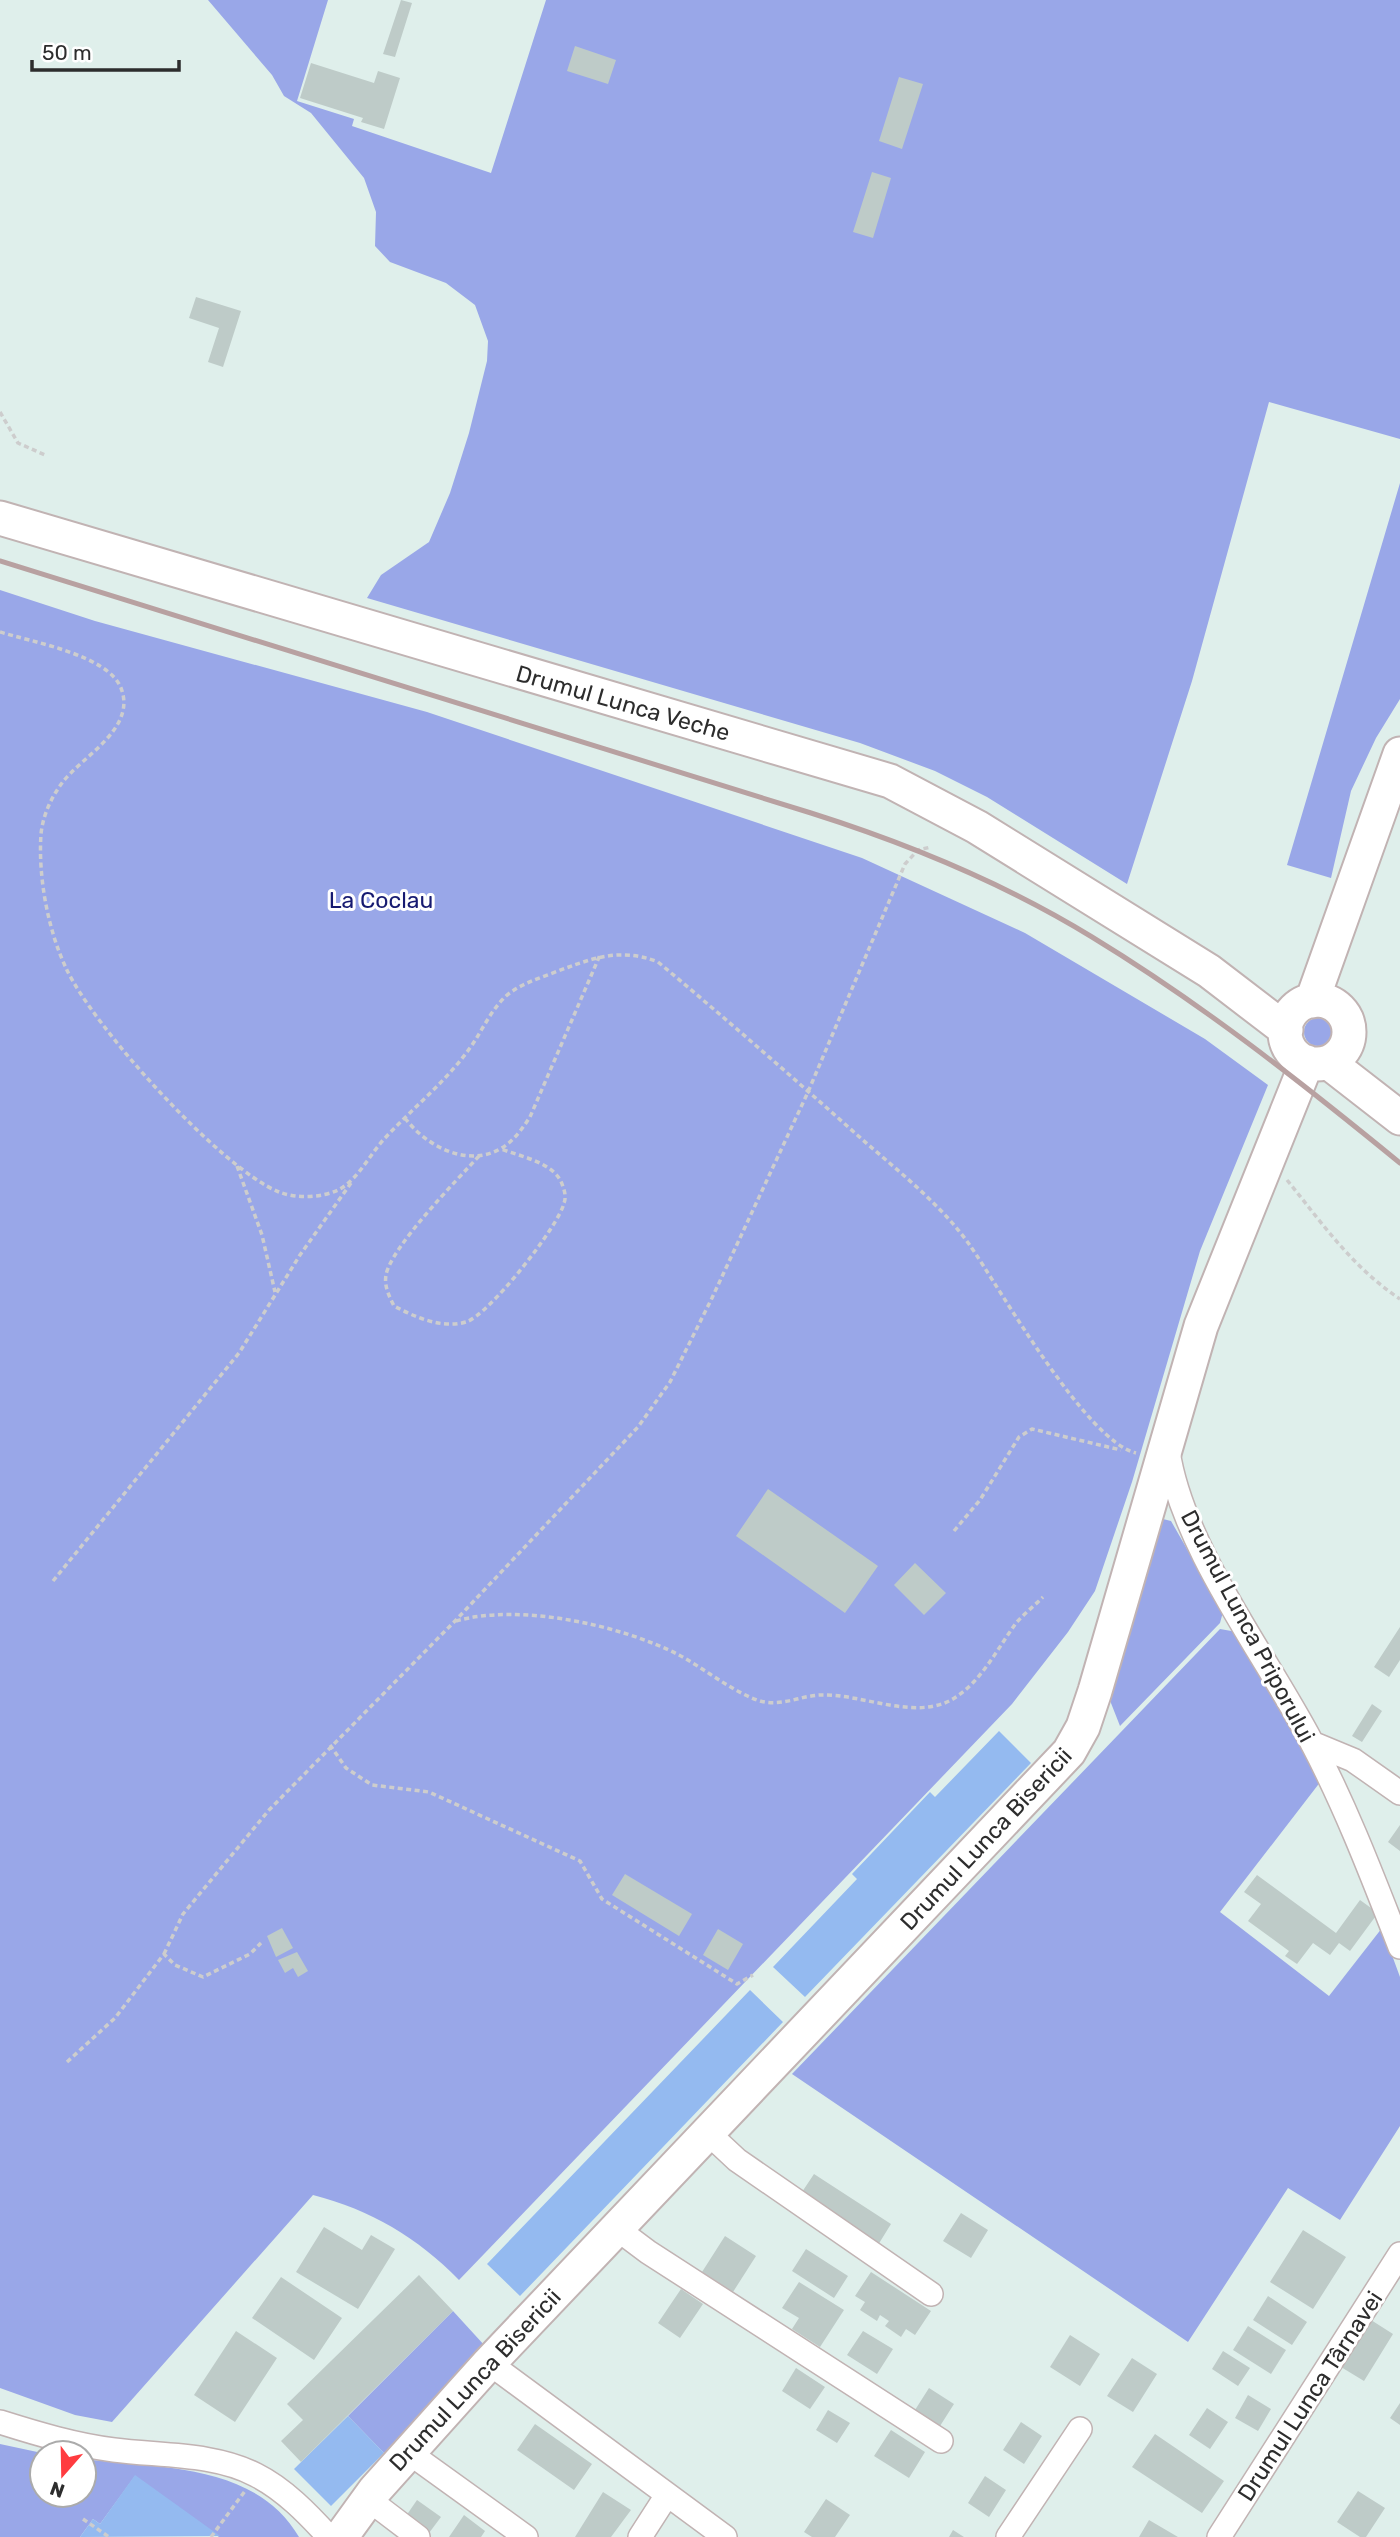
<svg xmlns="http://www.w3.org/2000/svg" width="1400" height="2537" viewBox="0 0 1400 2537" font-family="Rubik,sans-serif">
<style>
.green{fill:#99a7e8}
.pitch{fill:#94baf0}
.building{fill:#becbc8}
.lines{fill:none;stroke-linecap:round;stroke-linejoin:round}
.street-casing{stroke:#c1b3b3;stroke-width:26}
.secondary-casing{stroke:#c1b3b3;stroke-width:37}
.path{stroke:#cdcdcd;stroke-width:3.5;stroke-dasharray:5 3.5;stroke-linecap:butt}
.street{stroke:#fff;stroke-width:23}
.secondary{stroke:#fff;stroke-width:33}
.rail{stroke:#b8a1a1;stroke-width:5}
.labels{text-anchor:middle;stroke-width:6;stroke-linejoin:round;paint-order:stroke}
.street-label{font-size:23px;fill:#2d2d2d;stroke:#fff}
.park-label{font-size:23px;fill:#161a71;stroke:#fff}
</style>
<rect width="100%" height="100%" fill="#dfefeb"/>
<path class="green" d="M208 0H328L297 101 354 119 352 126 491 173 546 0H1400V439L1269 402 1192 681 1127 884 987 797 935 771 860 743 367 598 381 575 429 542 450 493 469 433 487 361 488 341 475 305 446 283 390 262 375 246 376 212 364 178 311 113 284 96 272 75Z
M1400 483V699L1376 738 1351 791 1331 878 1287 865Z
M0 590 95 621 427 712 862 858 1025 933 1205 1039 1268 1085 1200 1251 1132 1482 1095 1591 1068 1632 1012 1704 459 2280C417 2237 371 2210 313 2195L112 2422 75 2415 0 2388Z
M1304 1032a14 14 0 1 1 28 0a14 14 0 1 1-28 0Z
M1163 1519 1171 1521 1223 1612 1220 1623 1120 1726 1109 1698 1157 1524Z
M1220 1629 1237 1632 1321 1781 1220 1912 1329 1996 1382 1928 1400 1977V2126L1340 2220 1288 2188 1188 2342 792 2074Z
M453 2311 485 2346 384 2453 348 2416Z
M0 2444 42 2453V2495H84V2459C158 2468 256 2463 299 2537H219L135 2476 100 2524 93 2519 80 2537H0Z"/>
<path class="pitch" d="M999 1731 1031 1763 805 1997 773 1967 857 1879 852 1874 930 1792 935 1797Z
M750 1990 783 2022 520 2296 487 2264Z
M348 2416 384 2453 331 2506 294 2469Z
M135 2475 220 2536 80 2537 93 2519 100 2524Z"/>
<path class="building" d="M401 0 412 3 395 57 383 54Z
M575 46 616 60 608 84 567 71Z
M311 63 374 83 378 71 400 78 384 129 361 122 363 118 300 98Z
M899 77 923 84 902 149 879 141Z
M872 172 891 178 873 238 853 232Z
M196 297 241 311 223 367 208 362 219 328 189 318Z
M768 1489 878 1566 845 1613 736 1536Z
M915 1563 946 1593 924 1615 894 1585Z
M1400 1627V1660L1389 1677 1374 1667Z
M1372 1704 1382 1711 1362 1742 1352 1736Z
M1400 1825V1851L1388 1842Z
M625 1874 692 1914 679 1936 612 1895Z
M1257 1875 1336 1933 1360 1900 1378 1913 1350 1951 1339 1943 1330 1955 1313 1943 1297 1964 1285 1956 1289 1951 1248 1921 1261 1904 1244 1892Z
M282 1928 293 1948 276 1957 267 1936Z
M718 1929 743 1944 728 1970 703 1955Z
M297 1952 308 1971 298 1977 293 1968 285 1973 278 1960Z
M814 2174 891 2224 878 2245 800 2195Z
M961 2213 988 2230 971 2258 943 2241Z
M324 2227 362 2250 371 2235 395 2249 358 2309 296 2272Z
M1303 2230 1346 2257 1313 2309 1270 2282Z
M725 2236 756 2256 733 2292 702 2272Z
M806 2249 848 2276 834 2298 792 2271Z
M871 2272 931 2311 915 2335 906 2329 901 2337 885 2326 889 2321 880 2315 877 2321 860 2310 865 2302 855 2296Z
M419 2275 453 2311 301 2462 281 2441 303 2420 287 2404Z
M281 2277 342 2318 314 2360 252 2318Z
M799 2282 844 2310 820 2347 792 2329 799 2318 782 2308Z
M681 2289 703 2304 680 2338 658 2323Z
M1268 2296 1307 2322 1292 2345 1253 2320Z
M1371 2320 1393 2334 1364 2381 1341 2367Z
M1248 2326 1286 2350 1271 2374 1233 2350Z
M236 2331 277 2358 235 2422 194 2395Z
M863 2331 893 2349 877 2374 847 2355Z
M1070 2335 1100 2354 1080 2386 1050 2367Z
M1223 2351 1250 2368 1238 2386 1212 2369Z
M1132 2358 1157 2374 1133 2412 1107 2396Z
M796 2368 825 2387 810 2409 782 2391Z
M929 2388 954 2404 940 2426 915 2410Z
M1248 2395 1271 2409 1258 2431 1235 2418Z
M1400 2403V2425L1390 2418Z
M1207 2408 1228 2422 1210 2449 1189 2435Z
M828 2410 850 2423 837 2443 816 2430Z
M1021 2422 1042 2436 1024 2464 1003 2450Z
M535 2424 592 2464 574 2490 517 2450Z
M891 2430 925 2452 909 2478 874 2456Z
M1155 2434 1224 2481 1202 2513 1132 2467Z
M985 2476 1006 2490 989 2517 968 2503Z
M1358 2491 1385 2508 1366 2537H1360L1337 2522Z
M603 2492 631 2510 611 2537H575Z
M826 2499 850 2515 835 2537H812L804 2532Z
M417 2500 441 2517 429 2533 406 2516Z
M464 2515 485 2531 481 2537H449Z
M1149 2520 1178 2537H1139Z
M953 2530 964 2537H949Z"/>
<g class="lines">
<defs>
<path id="street" d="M1168 1451C1182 1547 1266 1655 1311 1741 1346 1807 1373 1878 1400 1947
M1312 1743 1353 1760 1400 1793
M707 2132 737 2160 931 2294
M616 2228 648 2252 941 2441
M489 2363 725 2537
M0 2422C38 2434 75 2445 114 2450 160 2456 214 2453 256 2475 284 2489 308 2514 329 2537
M408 2452 526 2537
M368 2499 418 2537
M640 2537 667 2495
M1008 2537 1080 2429
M1219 2537 1400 2254"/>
<path id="secondary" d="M0 518 890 781 977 827 1209 971 1286 1030
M1285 1032a32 32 0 1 1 64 0a32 32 0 1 1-64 0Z
M1312 1001 1400 754
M1328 1062 1400 1118
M341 2537 375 2490 489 2363 1069 1752 1083 1727 1095 1691 1201 1326 1307 1062"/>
</defs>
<use href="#street" class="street-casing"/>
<use href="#secondary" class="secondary-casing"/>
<path class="path" d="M0 412 18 443 45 455
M0 632C32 642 108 655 121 688 137 729 82 756 62 783 51 798 43 815 41 834 38 877 48 930 66 968 92 1025 221 1169 279 1192 297 1199 323 1198 340 1189 359 1178 370 1154 385 1138 412 1109 443 1084 467 1052 481 1034 489 1012 506 996 519 985 534 980 550 974 588 960 618 946 658 962 725 1018 790 1075 855 1133 894 1168 938 1201 969 1244 1001 1290 1086 1441 1136 1453
M405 1118C425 1145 466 1168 500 1149 513 1142 522 1129 530 1117L600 955
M479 1156C458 1179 391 1247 386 1275 384 1286 389 1296 394 1306 415 1317 441 1329 466 1322 488 1316 559 1226 564 1203 566 1199 565 1191 563 1187 557 1163 522 1157 501 1149
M237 1166 262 1235 275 1292
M1287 1180C1322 1223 1353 1268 1400 1299
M954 1531 980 1500 1019 1437 1032 1429 1121 1450
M53 1581 239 1353 300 1255 351 1183
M456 1621C519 1603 621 1625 679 1655 705 1669 730 1690 757 1700 779 1708 799 1696 820 1695 862 1693 918 1723 956 1697 982 1680 998 1648 1016 1623 1024 1614 1034 1606 1043 1597
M330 1745 346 1768 372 1785 429 1792 580 1861 602 1899 737 1984 753 1975
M164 1954 183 1914 269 1810 455 1621 638 1427 670 1382 712 1298 808 1092 905 864 918 850 931 847
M67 2062 115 2018 164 1954 175 1965 203 1977 250 1954 261 1943
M83 2519 109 2537
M211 2537 245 2491"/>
<use href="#street" class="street"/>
<use href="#secondary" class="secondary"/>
<path class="rail" d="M0 561 811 813C909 844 1004 883 1092 937 1202 1004 1301 1082 1400 1163"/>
</g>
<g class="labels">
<g class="street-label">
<text transform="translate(623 703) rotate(16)" y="8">Drumul Lunca Veche</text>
<text transform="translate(1248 1626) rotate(62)" y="8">Drumul Lunca Priporului</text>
<text transform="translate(986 1839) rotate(-47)" y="8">Drumul Lunca Bisericii</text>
<text transform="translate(475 2380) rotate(-47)" y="8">Drumul Lunca Bisericii</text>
<text transform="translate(1310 2396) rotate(-57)" y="8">Drumul Lunca Târnavei</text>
</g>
<g class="park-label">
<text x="381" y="908">La Coclau</text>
</g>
</g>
<g transform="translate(63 2474) rotate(200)"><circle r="33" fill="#ffffff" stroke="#ababab" stroke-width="2"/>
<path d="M0-5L12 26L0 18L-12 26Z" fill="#ff3c40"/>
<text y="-10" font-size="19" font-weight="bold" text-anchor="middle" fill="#2d2d2d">N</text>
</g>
<path d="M32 60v10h147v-10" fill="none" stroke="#2d2d2d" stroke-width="3.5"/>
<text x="42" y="60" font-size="21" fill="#2d2d2d" stroke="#ffffff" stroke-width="5" paint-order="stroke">50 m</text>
</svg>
